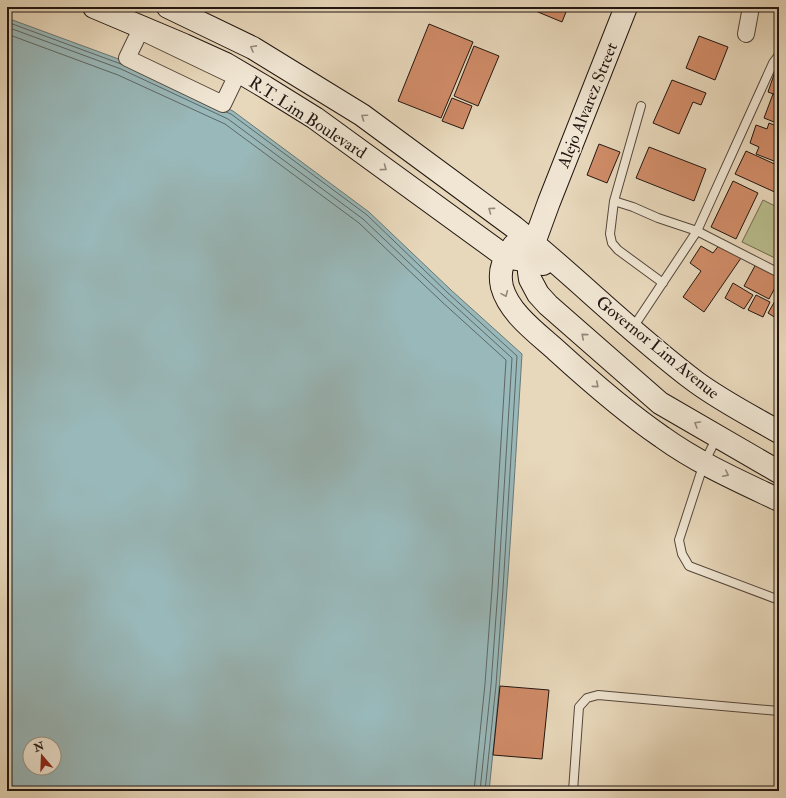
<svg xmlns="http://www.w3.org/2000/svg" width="786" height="798" viewBox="0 0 786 798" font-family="'IM FELL Double Pica',serif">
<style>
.green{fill:#b9be8e;stroke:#6e6a50}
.water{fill:#99b8b9;stroke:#697776;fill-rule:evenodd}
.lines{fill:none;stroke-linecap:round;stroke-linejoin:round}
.shore{stroke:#5e6765;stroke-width:1}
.building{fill:#d08c68;stroke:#221611}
.lane-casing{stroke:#54463c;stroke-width:10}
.street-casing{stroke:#54463c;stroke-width:18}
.secondary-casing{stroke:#221611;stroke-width:24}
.lane{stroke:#f0e6d3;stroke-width:8}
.street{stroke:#f0e6d3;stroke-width:16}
.secondary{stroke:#f0e6d3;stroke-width:22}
.oneway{stroke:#93887c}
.labels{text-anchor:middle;stroke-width:3;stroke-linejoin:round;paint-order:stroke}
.street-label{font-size:17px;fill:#221611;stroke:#f0e6d3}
</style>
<rect width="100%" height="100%" fill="#e8d8bb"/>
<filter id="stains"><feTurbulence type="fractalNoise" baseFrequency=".005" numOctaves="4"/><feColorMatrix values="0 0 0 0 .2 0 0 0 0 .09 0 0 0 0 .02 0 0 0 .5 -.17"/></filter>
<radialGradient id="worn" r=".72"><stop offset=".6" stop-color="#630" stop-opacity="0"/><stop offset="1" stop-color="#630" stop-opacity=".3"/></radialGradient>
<path class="green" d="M763 200 779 208V260L742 242Z"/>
<path class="water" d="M7 18 124 61 233 111 369 212 451 290 522 354C513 500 505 646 489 791H7ZM30 744H54V768H30Z"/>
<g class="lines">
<path class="shore" d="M7 22 121 64
M7 27 121 69 228 119 363 219 445 297 512 358 498 589 491 685 480 791
M7 34 118 75 225 124 359 223 441 301 506 360 492 589 485 684 474 791
M226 112 231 114 367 215 448 293 517 356 503 589 496 685 485 791"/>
</g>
<path class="building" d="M526 7H568L562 22Z
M429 24 473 42 441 118 398 101Z
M699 36 728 47 715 80 686 68Z
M474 46 499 56 478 106 454 96Z
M779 60V96L768 92Z
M672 80 706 93 701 105 693 102 679 134 653 123Z
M773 94 779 96V124L764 118Z
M452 98 472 106 463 129 442 121Z
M769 123 779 127V163L756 154 759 147 750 143 756 125 767 129Z
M599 144 620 152 607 183 587 175Z
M649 147 706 169 694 201 636 178Z
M746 151 779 166V194L735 174Z
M733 181 758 193 736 239 711 227Z
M720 244 741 258 704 312 683 297 701 271 690 263 701 246 713 253Z
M756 264 779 277V280L769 299 744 286Z
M733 283 753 295 744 309 725 298Z
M779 294V320L768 313Z
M756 295 770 302 763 317 748 310Z
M500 686 549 690 542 759 493 755Z"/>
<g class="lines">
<defs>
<path id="lane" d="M641 106 614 201 610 234 612 243 618 250 663 283
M614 201 633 207 658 218 697 231 779 273
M632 329 697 231 773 63 779 55
M717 437 704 463 679 540 682 554 689 566 779 600
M573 791 579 707 587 698 598 695 779 711"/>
<path id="street" d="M140 31 236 77 223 104 127 58Z
M746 34 751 7"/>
<path id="secondary" d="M94 7 184 45 226 64 265 87 315 118 506 257 543 264
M168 7 253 48 362 115 514 227C576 277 632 334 696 382 722 401 751 416 779 432
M626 7 549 202 534 243 529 261V272L530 279 538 294 548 305 660 403 779 472
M514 245C504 259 498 269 502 287 509 313 537 333 557 351 590 381 624 411 662 437 698 463 739 481 779 500"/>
</defs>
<use href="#lane" class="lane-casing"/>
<use href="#street" class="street-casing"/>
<use href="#secondary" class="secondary-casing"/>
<use href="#lane" class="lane"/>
<use href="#street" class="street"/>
<use href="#secondary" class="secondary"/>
</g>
<defs><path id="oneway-chevron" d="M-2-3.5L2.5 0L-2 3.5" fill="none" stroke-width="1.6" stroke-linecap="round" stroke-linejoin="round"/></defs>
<g class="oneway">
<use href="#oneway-chevron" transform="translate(253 48) rotate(-151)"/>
<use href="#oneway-chevron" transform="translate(364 117) rotate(-145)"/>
<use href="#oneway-chevron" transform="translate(384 168) rotate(36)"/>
<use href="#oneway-chevron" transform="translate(491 210) rotate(-144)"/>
<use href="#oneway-chevron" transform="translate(505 294) rotate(66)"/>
<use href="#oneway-chevron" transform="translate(584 336) rotate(-139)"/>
<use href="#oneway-chevron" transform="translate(596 385) rotate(40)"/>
<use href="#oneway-chevron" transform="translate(697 424) rotate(-150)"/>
<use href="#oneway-chevron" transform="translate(726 474) rotate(26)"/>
</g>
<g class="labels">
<g class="street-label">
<text transform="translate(587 105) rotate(-68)" y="6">Alejo Alvarez Street</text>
<text transform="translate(308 117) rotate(33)" y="6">R.T. Lim Boulevard</text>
<text transform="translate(658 347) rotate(39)" y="6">Governor Lim Avenue</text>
</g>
</g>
<rect width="786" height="798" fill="none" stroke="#e8d8bb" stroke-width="24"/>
<rect x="8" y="8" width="770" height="782" fill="none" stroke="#221611" stroke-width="2"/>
<rect x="12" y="12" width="762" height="774" fill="none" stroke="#221611"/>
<g transform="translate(42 756) rotate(341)"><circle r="19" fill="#f0e6d3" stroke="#9e9385"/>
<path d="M0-3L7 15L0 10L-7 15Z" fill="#8f2418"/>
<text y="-6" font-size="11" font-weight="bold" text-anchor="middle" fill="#221611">N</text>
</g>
<rect width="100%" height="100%" filter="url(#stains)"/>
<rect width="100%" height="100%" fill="url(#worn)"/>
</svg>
